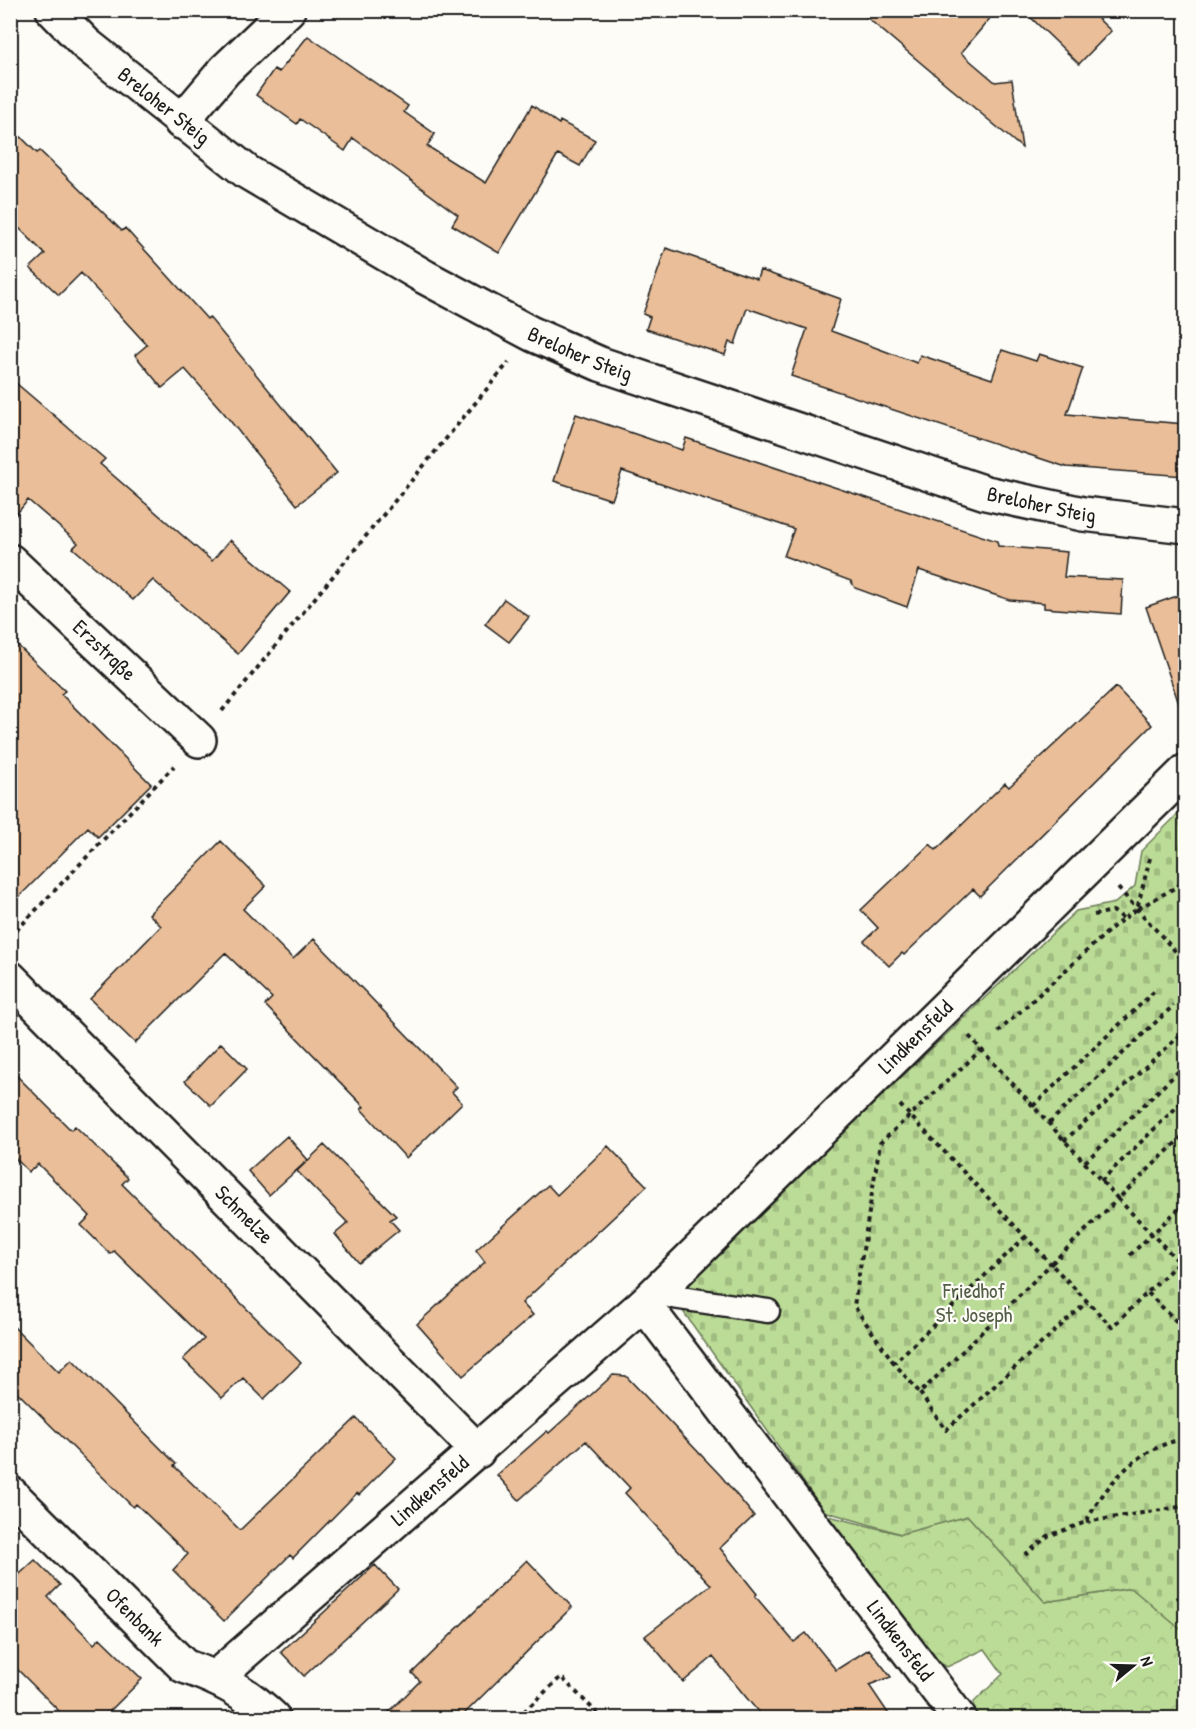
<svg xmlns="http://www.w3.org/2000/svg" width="1196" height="1729" viewBox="0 0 1196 1729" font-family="'Patrick Hand',sans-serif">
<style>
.forest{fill:url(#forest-crowns);stroke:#6c7c59;stroke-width:1.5}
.cemetery{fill:url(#cemetery-stones);stroke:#6c7c59;stroke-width:1.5}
.building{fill:#e9be98;stroke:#1c1c1c;stroke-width:1.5}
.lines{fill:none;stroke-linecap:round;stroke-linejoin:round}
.service-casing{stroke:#1c1c1c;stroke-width:27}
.minor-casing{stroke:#1c1c1c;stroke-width:38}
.path{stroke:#1c1c1c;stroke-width:4;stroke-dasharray:4.5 4.5;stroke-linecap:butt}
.service{stroke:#fdfcf7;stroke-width:22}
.minor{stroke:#fdfcf7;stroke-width:33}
.labels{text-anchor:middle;stroke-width:4.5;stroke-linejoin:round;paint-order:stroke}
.street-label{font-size:21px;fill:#1c1c1c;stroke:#fdfcf7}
.park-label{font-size:21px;fill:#545f47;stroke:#fdfcf7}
</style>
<defs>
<pattern id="forest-crowns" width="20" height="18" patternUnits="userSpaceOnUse" patternTransform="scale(1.5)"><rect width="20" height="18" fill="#bbdc96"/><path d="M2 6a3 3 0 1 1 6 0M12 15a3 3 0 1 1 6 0" fill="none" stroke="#a0bc81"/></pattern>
<pattern id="cemetery-stones" width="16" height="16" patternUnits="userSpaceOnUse" patternTransform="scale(1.5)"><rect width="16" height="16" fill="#bbdc96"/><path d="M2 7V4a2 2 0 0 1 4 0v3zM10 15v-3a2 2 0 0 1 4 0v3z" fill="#a0bc81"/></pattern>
</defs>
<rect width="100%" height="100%" fill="#fdfcf7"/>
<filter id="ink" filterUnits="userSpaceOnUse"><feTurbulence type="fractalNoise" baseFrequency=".0167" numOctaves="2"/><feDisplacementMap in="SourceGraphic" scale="12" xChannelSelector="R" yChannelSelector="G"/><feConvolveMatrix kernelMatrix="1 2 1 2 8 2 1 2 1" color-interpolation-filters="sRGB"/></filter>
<g filter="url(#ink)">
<path class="forest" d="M817 1513 900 1534 968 1516 1045 1602 1132 1588 1185 1633V1718H971L974 1702 1003 1674 985 1649 947 1667 921 1651Z"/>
<path class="cemetery" d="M1185 807V1633L1131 1588 1045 1602 968 1516 901 1534 824 1511 673 1297 703 1266 1076 911 1115 903 1135 886 1141 851Z"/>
<path class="building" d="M858 10H997L961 53 995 82 1012 80 1022 148Z
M1023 10H1089L1111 31 1079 64Z
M308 36 408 106 404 112 435 134 427 146 486 183 532 105 559 124 560 121 595 140 580 166 558 154 499 253 452 225 458 215 353 138 345 151 300 119 297 124 256 95 274 69 279 72Z
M10 126 37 153 40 151 122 231 125 228 207 319 209 317 337 473 297 505 224 413 185 369 162 388 135 355 147 345 81 273 59 295 30 268 45 254 10 219Z
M666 248 757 279 760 270 841 299 831 331 917 363 920 355 992 379 1002 350 1036 361 1039 354 1083 368 1067 414 1185 424V476L1066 467 791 376 807 329 747 308 735 344 729 342 725 355 646 329 650 317 643 314Z
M10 378 105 459 100 464 212 561 230 540 290 592 238 654 153 580 133 600 73 548 78 543 28 500 10 522Z
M576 414 682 450 686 438 997 541 998 546 1067 552 1064 577 1123 580 1121 614 1044 608V603L1010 600 919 570 907 607 855 588 851 581 784 556 794 529 622 471 612 500 554 481Z
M1185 593V706L1180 707 1146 607Z
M504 599 529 617 509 642 485 624Z
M10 638 65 691 61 694 151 784 98 837 88 827 10 906Z
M1116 687 1152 725 980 896 973 889 904 955 902 953 889 966 864 941 878 928 861 910 930 844 936 850 1005 783 1009 787Z
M221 841 266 886 243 909 293 959 314 939 457 1087 452 1092 462 1103 406 1158 361 1109 364 1107 265 1005 272 998 225 953 135 1043 90 999 161 926 149 914Z
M221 1043 247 1069 211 1106 185 1081Z
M10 1069 71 1130 75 1126 128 1178 122 1184 301 1363 264 1399 243 1378 222 1398 183 1359 204 1339 114 1251 110 1254 81 1225 90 1216 38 1164 29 1172 10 1153Z
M287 1136 308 1160 269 1195 248 1171Z
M324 1145 396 1216 390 1220 399 1230 359 1263 335 1234 348 1223 297 1171Z
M608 1146 647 1186 522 1303 533 1315 463 1376 417 1324 485 1262 476 1250 548 1185 557 1195Z
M10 1323 59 1372 72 1359 176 1464 174 1466 240 1530 356 1418 396 1458 359 1495 357 1493 293 1558 290 1555 224 1621 173 1570 188 1554 136 1504 133 1507 10 1385Z
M613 1375 626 1376 721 1476 754 1516 720 1548 757 1594 755 1596 794 1642 806 1633 836 1670 869 1649 891 1677 869 1685 892 1719H764L713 1657 683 1682 645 1636 711 1585 625 1493 630 1488 586 1441 519 1500 497 1475 547 1431 549 1433Z
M35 1560 60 1585 48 1597 94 1644 100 1638 142 1679 102 1719H67L10 1662V1583Z
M527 1560 572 1607 459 1719H382L420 1681 412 1673Z
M375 1565 398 1589 304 1676 281 1652Z"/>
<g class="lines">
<defs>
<path id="service" d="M657 1292 673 1297 768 1311"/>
<g id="minor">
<path id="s1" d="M53 10 86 44 247 172 425 277 532 334 600 364 986 493 1083 514 1186 526"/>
<path d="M181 122 225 70 288 10"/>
<path id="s2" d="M10 561 199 740"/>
<path id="s3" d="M10 978 478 1451"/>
<path id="s4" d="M644 1304 959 1718"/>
<path id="s5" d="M10 1493 184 1666C220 1679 245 1691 273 1718"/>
<path id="s6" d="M215 1678 644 1304 1186 771"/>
</g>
</defs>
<use href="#service" class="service-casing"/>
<use href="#minor" class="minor-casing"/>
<path class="path" d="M222 711 509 362
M1150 858 1137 909 1178 886 1186 879
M1118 888 1186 963
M1094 915 1113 911 1123 918
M10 937 174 766
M998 1032 1114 926 1137 909
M969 1036 1118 1199 1186 1133
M900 1105 1051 1264 920 1393 894 1363 1025 1237
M1033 1106 1157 989
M1049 1123 1174 1005
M1064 1141 1186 1030
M1085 1162 1186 1064
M1101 1181 1186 1098
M1118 1199 1179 1262 1112 1327 1051 1264Z
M1130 1255 1186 1202
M1186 1256 1179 1262 1186 1269
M1148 1293 1186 1331
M894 1363 854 1306 880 1143 981 1050
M920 1393 946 1430 1087 1302
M1186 1395 1181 1399V1413L1186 1421
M1086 1522 1186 1506
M1025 1555 1048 1536 1086 1522C1108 1481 1138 1448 1186 1438
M1177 1599 1186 1592
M517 1718 561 1677 602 1718"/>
<use href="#service" class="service"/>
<use href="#minor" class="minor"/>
</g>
</g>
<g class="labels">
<g class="street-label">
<text dy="7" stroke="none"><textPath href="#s1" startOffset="147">Breloher Steig</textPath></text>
<text dy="7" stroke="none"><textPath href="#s1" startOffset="633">Breloher Steig</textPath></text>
<text dy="7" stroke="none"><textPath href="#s1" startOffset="1119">Breloher Steig</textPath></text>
<text dy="7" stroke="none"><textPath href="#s2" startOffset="130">Erzstraße</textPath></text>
<text dy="7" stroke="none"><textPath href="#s6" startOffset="950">Lindkensfeld</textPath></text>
<text dy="7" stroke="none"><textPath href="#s3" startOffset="333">Schmelze</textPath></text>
<text dy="7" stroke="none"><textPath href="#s6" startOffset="285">Lindkensfeld</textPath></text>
<text dy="7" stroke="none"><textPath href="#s5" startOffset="176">Ofenbank</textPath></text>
<text dy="7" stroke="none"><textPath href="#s4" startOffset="423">Lindkensfeld</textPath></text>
</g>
<g class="park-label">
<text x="974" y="1298">Friedhof<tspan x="974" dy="24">St. Joseph</tspan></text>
</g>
</g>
<rect width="1196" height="1729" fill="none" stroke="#fdfcf7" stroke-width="36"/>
<rect x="18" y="18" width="1160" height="1693" fill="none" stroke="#1c1c1c" stroke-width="2" filter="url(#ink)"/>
<g transform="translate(1133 1666) rotate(71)" stroke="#fdfcf7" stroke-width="4.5" paint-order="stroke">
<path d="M0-4.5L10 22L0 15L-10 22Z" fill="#1c1c1c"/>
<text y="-9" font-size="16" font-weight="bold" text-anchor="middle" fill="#1c1c1c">N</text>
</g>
</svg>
